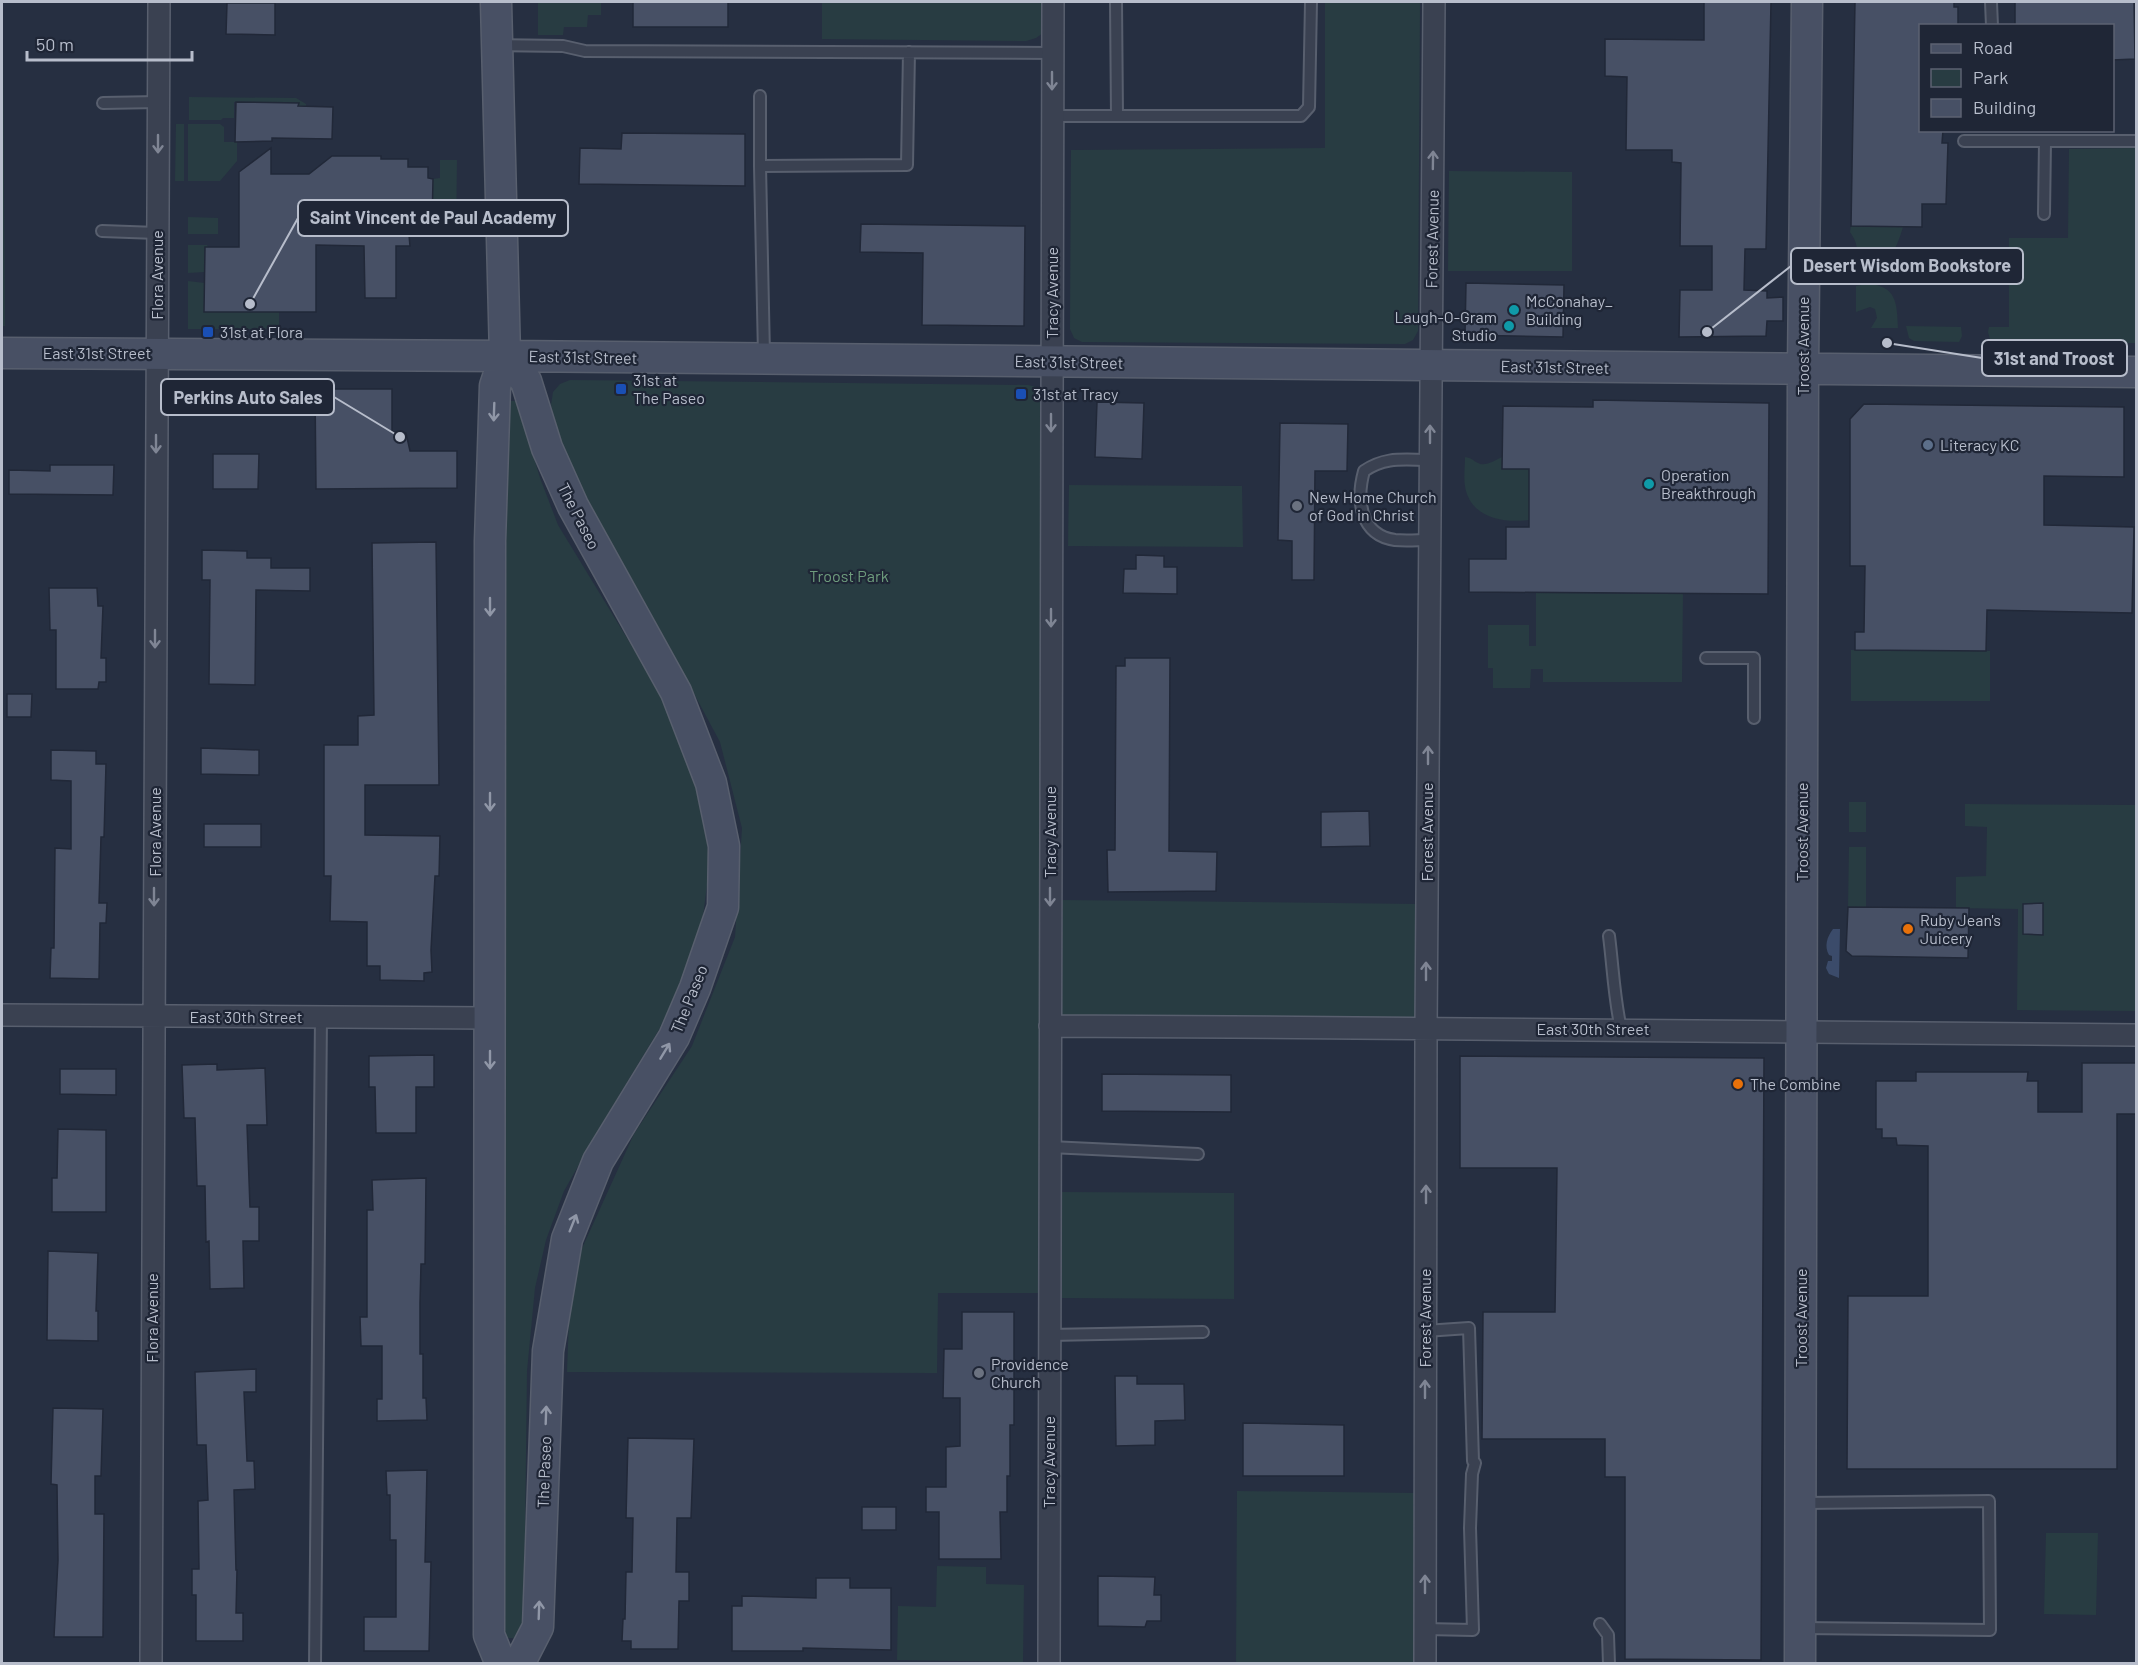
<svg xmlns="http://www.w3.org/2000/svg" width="2138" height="1665" viewBox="0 0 2138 1665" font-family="Barlow,sans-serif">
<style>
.green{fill:#283c42}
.water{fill:#3b4b6a}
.building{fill:#475065;stroke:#212838;stroke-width:1.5}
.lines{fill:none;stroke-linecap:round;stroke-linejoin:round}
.service-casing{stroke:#585f6e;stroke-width:14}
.minor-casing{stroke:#585f6e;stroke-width:24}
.secondary-casing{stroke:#585f6e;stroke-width:33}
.service{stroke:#3a4151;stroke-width:10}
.minor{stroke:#3a4151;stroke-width:21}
.secondary{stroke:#485064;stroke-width:30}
.oneway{stroke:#7f8594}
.oneway2{stroke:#9097a7}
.culture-dot{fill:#0f9aa8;stroke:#1f2636;stroke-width:2}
.transit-dot{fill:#1a4fb4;stroke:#1f2636;stroke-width:2}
.service-dot{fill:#5c6f8a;stroke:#1f2636;stroke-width:2}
.worship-dot{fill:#6b7280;stroke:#1f2636;stroke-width:2}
.food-dot{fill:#e8710a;stroke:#1f2636;stroke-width:2}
.labels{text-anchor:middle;stroke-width:4.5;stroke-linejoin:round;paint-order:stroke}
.street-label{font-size:16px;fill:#b7bdcb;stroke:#1f2636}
.poi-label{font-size:16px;fill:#b7bdcb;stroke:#1f2636;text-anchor:start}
.park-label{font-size:16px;fill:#6e9c7d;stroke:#1f2636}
.leader{fill:none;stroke:#b7bdcb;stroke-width:2}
.callout-dot{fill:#b7bdcb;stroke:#1f2636;stroke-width:2}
.callout{fill:#1f2636;stroke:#b7bdcb;stroke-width:2}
.callout-label{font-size:18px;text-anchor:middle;font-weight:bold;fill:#b7bdcb}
</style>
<rect width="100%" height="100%" fill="#262f41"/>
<path class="green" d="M538 2H601V15H588L587 27H564L563 35H538Z
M822 2H1043V33L1036 38 1026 41 822 39Z
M1325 2H1420L1418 331 1413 340 1405 344 1082 342 1074 338 1070 329 1071 150 1325 148Z
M2 38H3L5 326H2Z
M189 97 296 98 306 104V106H298V103L234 102V118H223L221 120H189Z
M176 124H184V181H175Z
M188 124H220L224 127V142H237V161L220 181H188Z
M2136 148V343H1991L1988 332 1989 327H2009V238H2068L2069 149Z
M440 160H457L456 235 454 237 410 236 428 235V224H432L433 179 440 178Z
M1449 171 1572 172V271H1448Z
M188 217 218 218V234H188Z
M1851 226 1903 227C1895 253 1888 271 1857 261 1858 249 1857 242 1850 232Z
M188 245H207L208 247H205V272L188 273Z
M188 281 205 283V312H279V329H188Z
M1867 284C1897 285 1897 304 1898 328H1871L1877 318 1875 309 1870 307 1856 312V286Z
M1906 326 1961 327 1962 336 1959 342 1914 341 1909 338Z
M570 380 1028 385 1037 387 1041 397 1040 1293H938L937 1373 567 1372 570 1290 574 1266 634 1134 692 1046 735 937 742 828 720 742 646 604 564 465 551 405 553 392 560 384Z
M506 401H517L540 478 558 525 669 707 690 759 706 822 709 870 703 916 686 972 660 1028 606 1117 564 1191 546 1240 535 1288 527 1371 524 1620 521 1633 514 1638H504L501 1628 504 1284Z
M1465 457C1472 458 1472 460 1478 463 1485 467 1496 460 1502 457V469H1529V520C1505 523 1474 519 1466 491 1463 480 1465 468 1465 457Z
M1069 485 1242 486 1243 547 1068 546Z
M1536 593 1683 594 1682 682H1543V669H1531L1530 688H1493V668H1488V625H1529V646H1536Z
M1851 650 1990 651V701H1851Z
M1849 802H1866V832H1849Z
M1965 804 2136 805V1011L2017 1010 2018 909 1956 908V877L1986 876 1987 827 1965 826Z
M1849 847H1866V907H1848Z
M1062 900 1418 904 1417 1019 1061 1015Z
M1062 1192 1234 1193V1299L1062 1298Z
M1237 1491 1415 1493 1414 1663 1236 1664Z
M2046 1533H2098L2096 1615 2044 1614Z
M937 1566 986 1567V1584L1024 1585 1023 1662 897 1660 898 1606 936 1607Z"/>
<path class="water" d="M1833 929H1840L1839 978 1829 974 1826 968 1828 961H1832V956L1829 955C1824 946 1827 937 1833 929Z"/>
<path class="building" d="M633 2H728V27H633Z
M1704 2H1771L1766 249H1745L1744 290 1767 291V298L1783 297V321H1767L1766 336 1679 337 1680 290H1712V246H1680L1681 163 1672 162V150H1626L1627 77 1605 76V39L1704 40Z
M1855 2H1954V7H1958V26H1920V130H1943L1942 143H1948L1946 204H1922V227L1851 226Z
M2015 2H2134L2135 59 2112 60V26H2015Z
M227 3H275V35L226 34Z
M236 102 299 103 298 106 333 107 332 139 272 138V141L235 142Z
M622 133 745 134V186L579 184 580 148 621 149Z
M271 148V174H309L332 156H381V159H408V167H428V178L433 179 432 224H428V235H409L410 246H396V298H365L364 246 316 245V312H204L205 247H239V172Z
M861 224 1025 226 1024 326 922 325 923 253 860 252Z
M1466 283 1564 285 1563 337 1465 335Z
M315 389H392V432L406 433 410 451H457V488L316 489Z
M1593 400 1769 403 1768 594 1469 592V559H1506V527H1529V469H1502L1503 406 1593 407Z
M1097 402 1144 403 1142 459 1095 457Z
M1864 404 2124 407V477L2044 476V525L2134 527 2132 613 1987 610 1986 651 1855 650V632H1864L1865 566H1850V419Z
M1280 423 1348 424 1347 471H1315L1314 580H1292V541L1278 540Z
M213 454H259L258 489H213Z
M50 465H114L113 495 9 494V470L50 471Z
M436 542 439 785H365V835L440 836 439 876H435L431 950 432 972 424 973V981L380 980V966H367V922L330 921 331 876H324V745H358V716L374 715 372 543Z
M202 550 247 551V558H271V568H310V591L256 590 255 685 209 684 210 580H202Z
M1136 555 1164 556V567H1177V594L1123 593 1124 569H1136Z
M49 588H97L98 606H103L101 658H106V682H99L98 689H56V630H50Z
M1125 658H1170L1169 851 1217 852 1216 891 1108 892 1107 850H1115L1116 666H1125Z
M7 694H32L31 717H7Z
M201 748 259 750V775L201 774Z
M51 750 96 751V764H106L104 837H101L99 903H107L106 923H100L99 979 50 978 51 948H54L55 848 71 849V781L51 780Z
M1369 811 1370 846 1321 847V812Z
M204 824H261V847H204Z
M2043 903V935L2023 934V904Z
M1848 907 1969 908 1968 958 1852 956 1846 951Z
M434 1055V1087H416V1133H376L375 1087H369V1056Z
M1460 1056 1764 1058 1761 1660 1625 1659V1477H1605V1439H1482L1483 1312H1555L1557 1168H1460Z
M2082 1063H2136V1114H2117V1469H1847L1848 1296H1928V1146L1897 1145 1896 1138H1882V1129H1876V1081H1916V1072H2028L2027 1081H2038V1112H2082Z
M217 1064V1070L265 1068 267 1125H247L250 1207H259V1241H243L244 1288 210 1289 209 1241 206 1242 205 1186H197L195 1118H184L182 1065Z
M60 1069H116V1095L60 1094Z
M1102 1074 1231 1075V1112L1102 1111Z
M58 1129 106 1130V1212H52V1178H57Z
M426 1178 425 1264H421L420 1303V1354H423V1398H426L427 1420 377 1421V1399H382V1346H361L360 1317H367V1210H373L372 1180Z
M48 1251 98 1253 96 1311H98V1341L47 1340Z
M962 1312H1014V1425H1010V1476H1007V1512H1000L1001 1559H939V1512H926V1487H946V1447L960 1446V1398H943L944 1349H962Z
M256 1369V1392H244L247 1461H254L255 1489 234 1490 236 1570H237L236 1613H243V1641H196V1595H192V1569H199L198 1501 208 1500 206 1445H197L195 1372Z
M1115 1376H1137V1384H1184L1185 1420 1155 1421V1445L1116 1446Z
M53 1408 103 1409 101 1476H95V1514H104L103 1637H54L58 1560 57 1485 51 1484Z
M1243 1423 1344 1425V1476H1243Z
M628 1438 694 1439 691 1518H677L676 1572H689V1601H679L678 1649H631V1641H622L623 1619H625L626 1572H632L633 1518H626Z
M427 1470 425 1562H431L429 1651H364V1617H396V1540H390V1495H387L386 1471Z
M862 1507H896V1530H862Z
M1098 1576 1155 1577 1154 1595H1161V1621H1147L1145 1627 1098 1626Z
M816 1578H850V1588H891V1650L803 1648V1651H732V1606H742V1596L816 1598Z"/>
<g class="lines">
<defs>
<path id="service" d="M1116 2 1117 116
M1991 2 1992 26
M499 45 563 46 585 51 1053 53
M760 96V166
M103 103 158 102
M1052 116H1301L1309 107 1311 2
M1964 141H2136
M2044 214 2045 141
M102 231 157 233
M764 355 760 166 907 165 909 52
M1429 540C1418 540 1406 541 1395 540 1360 535 1356 500 1364 471 1386 456 1404 460 1430 460
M1706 658H1754V718
M1609 936C1613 967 1614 998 1621 1029
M1050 1147 1198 1154
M1049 1335 1203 1332
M1600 1624 1608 1635 1609 1664
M1801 1628 1990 1630 1989 1501 1804 1503
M1425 1629 1473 1630 1470 1528 1472 1474 1475 1463 1473 1461 1469 1328 1425 1331
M315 1664 321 1017"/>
<path id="minor" d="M2 1015 490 1018
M1050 1026C1412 1028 1774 1029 2136 1035
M151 1664 159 2
M1049 1664 1053 2
M1425 1664 1426 1029 1434 2"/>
<path id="secondary" d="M496 2 505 356 495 386 490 541 489 1635 501 1664
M2 353 505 356 2136 372
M505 356 526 381 547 448 573 506 676 692 711 783 724 846 723 907 695 988 674 1037 598 1161 567 1239 548 1351 538 1627 519 1664
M1800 1664 1803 369 1807 2"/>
</defs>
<use href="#service" class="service-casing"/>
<use href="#minor" class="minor-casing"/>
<use href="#secondary" class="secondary-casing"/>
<use href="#service" class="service"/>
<use href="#minor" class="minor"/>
<use href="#secondary" class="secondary"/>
</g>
<defs><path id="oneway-shaft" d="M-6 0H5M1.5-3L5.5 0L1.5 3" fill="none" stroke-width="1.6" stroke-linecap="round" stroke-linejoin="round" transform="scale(1.5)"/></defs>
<g class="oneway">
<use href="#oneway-shaft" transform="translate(1052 81) rotate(90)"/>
<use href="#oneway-shaft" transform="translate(158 144) rotate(90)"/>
<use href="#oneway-shaft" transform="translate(1433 160) rotate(-89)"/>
<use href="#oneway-shaft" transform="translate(1051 423) rotate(90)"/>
<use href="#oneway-shaft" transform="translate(1430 434) rotate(-90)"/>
<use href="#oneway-shaft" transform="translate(156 444) rotate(90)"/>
<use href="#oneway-shaft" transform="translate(1051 618) rotate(90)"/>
<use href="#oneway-shaft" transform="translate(155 639) rotate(90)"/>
<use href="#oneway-shaft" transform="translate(1428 755) rotate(-90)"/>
<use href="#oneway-shaft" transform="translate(154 897) rotate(90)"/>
<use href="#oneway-shaft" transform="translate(1050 897) rotate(90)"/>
<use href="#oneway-shaft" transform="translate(1426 971) rotate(-90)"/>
<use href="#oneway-shaft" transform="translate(1426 1194) rotate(-90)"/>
<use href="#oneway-shaft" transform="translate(1425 1389) rotate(-90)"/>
<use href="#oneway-shaft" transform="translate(1425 1584) rotate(-90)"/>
</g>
<g class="oneway2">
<use href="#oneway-shaft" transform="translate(494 412) rotate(92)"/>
<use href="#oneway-shaft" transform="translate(490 607) rotate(90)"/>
<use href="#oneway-shaft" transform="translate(490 802) rotate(90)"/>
<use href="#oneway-shaft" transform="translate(665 1051) rotate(-59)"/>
<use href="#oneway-shaft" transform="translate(490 1060) rotate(90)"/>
<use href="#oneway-shaft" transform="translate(573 1223) rotate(-68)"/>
<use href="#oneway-shaft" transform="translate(546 1415) rotate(-88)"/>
<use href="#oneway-shaft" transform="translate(539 1610) rotate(-88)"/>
</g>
<g class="culture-dot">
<circle cx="1514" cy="310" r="6"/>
<circle cx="1509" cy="326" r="6"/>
<circle cx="1649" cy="484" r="6"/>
</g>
<g class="transit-dot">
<rect x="202" y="326" width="12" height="12" rx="3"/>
<rect x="615" y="383" width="12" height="12" rx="3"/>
<rect x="1015" y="388" width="12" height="12" rx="3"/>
</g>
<circle class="service-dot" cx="1928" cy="445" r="6"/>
<g class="worship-dot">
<circle cx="1297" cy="506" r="6"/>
<circle cx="979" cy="1373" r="6"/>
</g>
<g class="food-dot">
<circle cx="1908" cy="929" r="6"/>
<circle cx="1738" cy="1084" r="6"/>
</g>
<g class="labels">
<g class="street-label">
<text transform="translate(1432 239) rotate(-89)" y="6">Forest Avenue</text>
<text transform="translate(157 275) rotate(-90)" y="6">Flora Avenue</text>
<text transform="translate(1052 293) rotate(-90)" y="6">Tracy Avenue</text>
<text transform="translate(1803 346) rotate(-90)" y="6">Troost Avenue</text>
<text x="97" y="359">East 31st Street</text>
<text transform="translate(583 357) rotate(1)" y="6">East 31st Street</text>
<text transform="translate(1069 362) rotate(1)" y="6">East 31st Street</text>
<text transform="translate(1555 367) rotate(1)" y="6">East 31st Street</text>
<text transform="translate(579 516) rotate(63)" y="6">The Paseo</text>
<text transform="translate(155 832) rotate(-90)" y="6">Flora Avenue</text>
<text transform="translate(1050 832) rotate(-90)" y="6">Tracy Avenue</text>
<text transform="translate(1427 832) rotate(-90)" y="6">Forest Avenue</text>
<text transform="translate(1802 832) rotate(-90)" y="6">Troost Avenue</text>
<text transform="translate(689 999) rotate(-68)" y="6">The Paseo</text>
<text x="246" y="1023">East 30th Street</text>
<text x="1593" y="1035">East 30th Street</text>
<text transform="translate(152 1318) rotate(-90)" y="6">Flora Avenue</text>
<text transform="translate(1425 1318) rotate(-90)" y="6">Forest Avenue</text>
<text transform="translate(1801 1318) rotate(-90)" y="6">Troost Avenue</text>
<text transform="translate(1049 1462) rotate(-90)" y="6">Tracy Avenue</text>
<text transform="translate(544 1472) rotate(-88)" y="6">The Paseo</text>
</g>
<g class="poi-label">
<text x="1526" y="307">McConahay_<tspan x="1526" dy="18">Building</tspan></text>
<text x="1497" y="323" text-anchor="end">Laugh-O-Gram<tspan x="1497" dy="18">Studio</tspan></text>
<text x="220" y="338">31st at Flora</text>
<text x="633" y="386">31st at<tspan x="633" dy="18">The Paseo</tspan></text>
<text x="1033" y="400">31st at Tracy</text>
<text x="1940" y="451">Literacy KC</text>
<text x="1661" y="481">Operation<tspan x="1661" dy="18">Breakthrough</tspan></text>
<text x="1309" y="503">New Home Church<tspan x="1309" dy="18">of God in Christ</tspan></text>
<text x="1920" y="926">Ruby Jean's<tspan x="1920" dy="18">Juicery</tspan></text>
<text x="1750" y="1090">The Combine</text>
<text x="991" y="1370">Providence<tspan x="991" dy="18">Church</tspan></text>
</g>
<g class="park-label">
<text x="849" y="582">Troost Park</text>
</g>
</g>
<path class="leader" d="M250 304L298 218M1707 332L1791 266M1887 343L1982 358M400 437L334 397"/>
<g class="callout-dot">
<circle cx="250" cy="304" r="6"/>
<circle cx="1707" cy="332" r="6"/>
<circle cx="1887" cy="343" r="6"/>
<circle cx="400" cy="437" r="6"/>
</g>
<g class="callout">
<rect x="298" y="200" width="270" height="36" rx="6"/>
<rect x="1791" y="248" width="232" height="36" rx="6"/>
<rect x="1982" y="340" width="145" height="36" rx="6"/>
<rect x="161" y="379" width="173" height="36" rx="6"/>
</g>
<g class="callout-label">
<text x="433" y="224">Saint Vincent de Paul Academy</text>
<text x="1907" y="272">Desert Wisdom Bookstore</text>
<text x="2054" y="365">31st and Troost</text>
<text x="248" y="404">Perkins Auto Sales</text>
</g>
<rect width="2138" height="1665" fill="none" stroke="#b7bdcb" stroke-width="6"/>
<rect x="1919" y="24" width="195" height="108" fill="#1f2636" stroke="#5c6272" stroke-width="1.5"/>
<rect x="1931" y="44" width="30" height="9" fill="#485064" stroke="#5c6272" stroke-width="1.5"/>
<text x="1973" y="54" font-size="18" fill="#b7bdcb">Road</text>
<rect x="1931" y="69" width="30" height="18" fill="#283c42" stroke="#5c6272" stroke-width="1.5"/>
<text x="1973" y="84" font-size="18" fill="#b7bdcb">Park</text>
<rect x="1931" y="99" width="30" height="18" fill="#475065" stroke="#5c6272" stroke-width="1.5"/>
<text x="1973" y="114" font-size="18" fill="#b7bdcb">Building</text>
<path d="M27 51v9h165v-9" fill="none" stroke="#b7bdcb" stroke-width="3"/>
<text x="36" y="51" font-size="18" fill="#b7bdcb" stroke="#1f2636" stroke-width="4.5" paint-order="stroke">50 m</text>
</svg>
